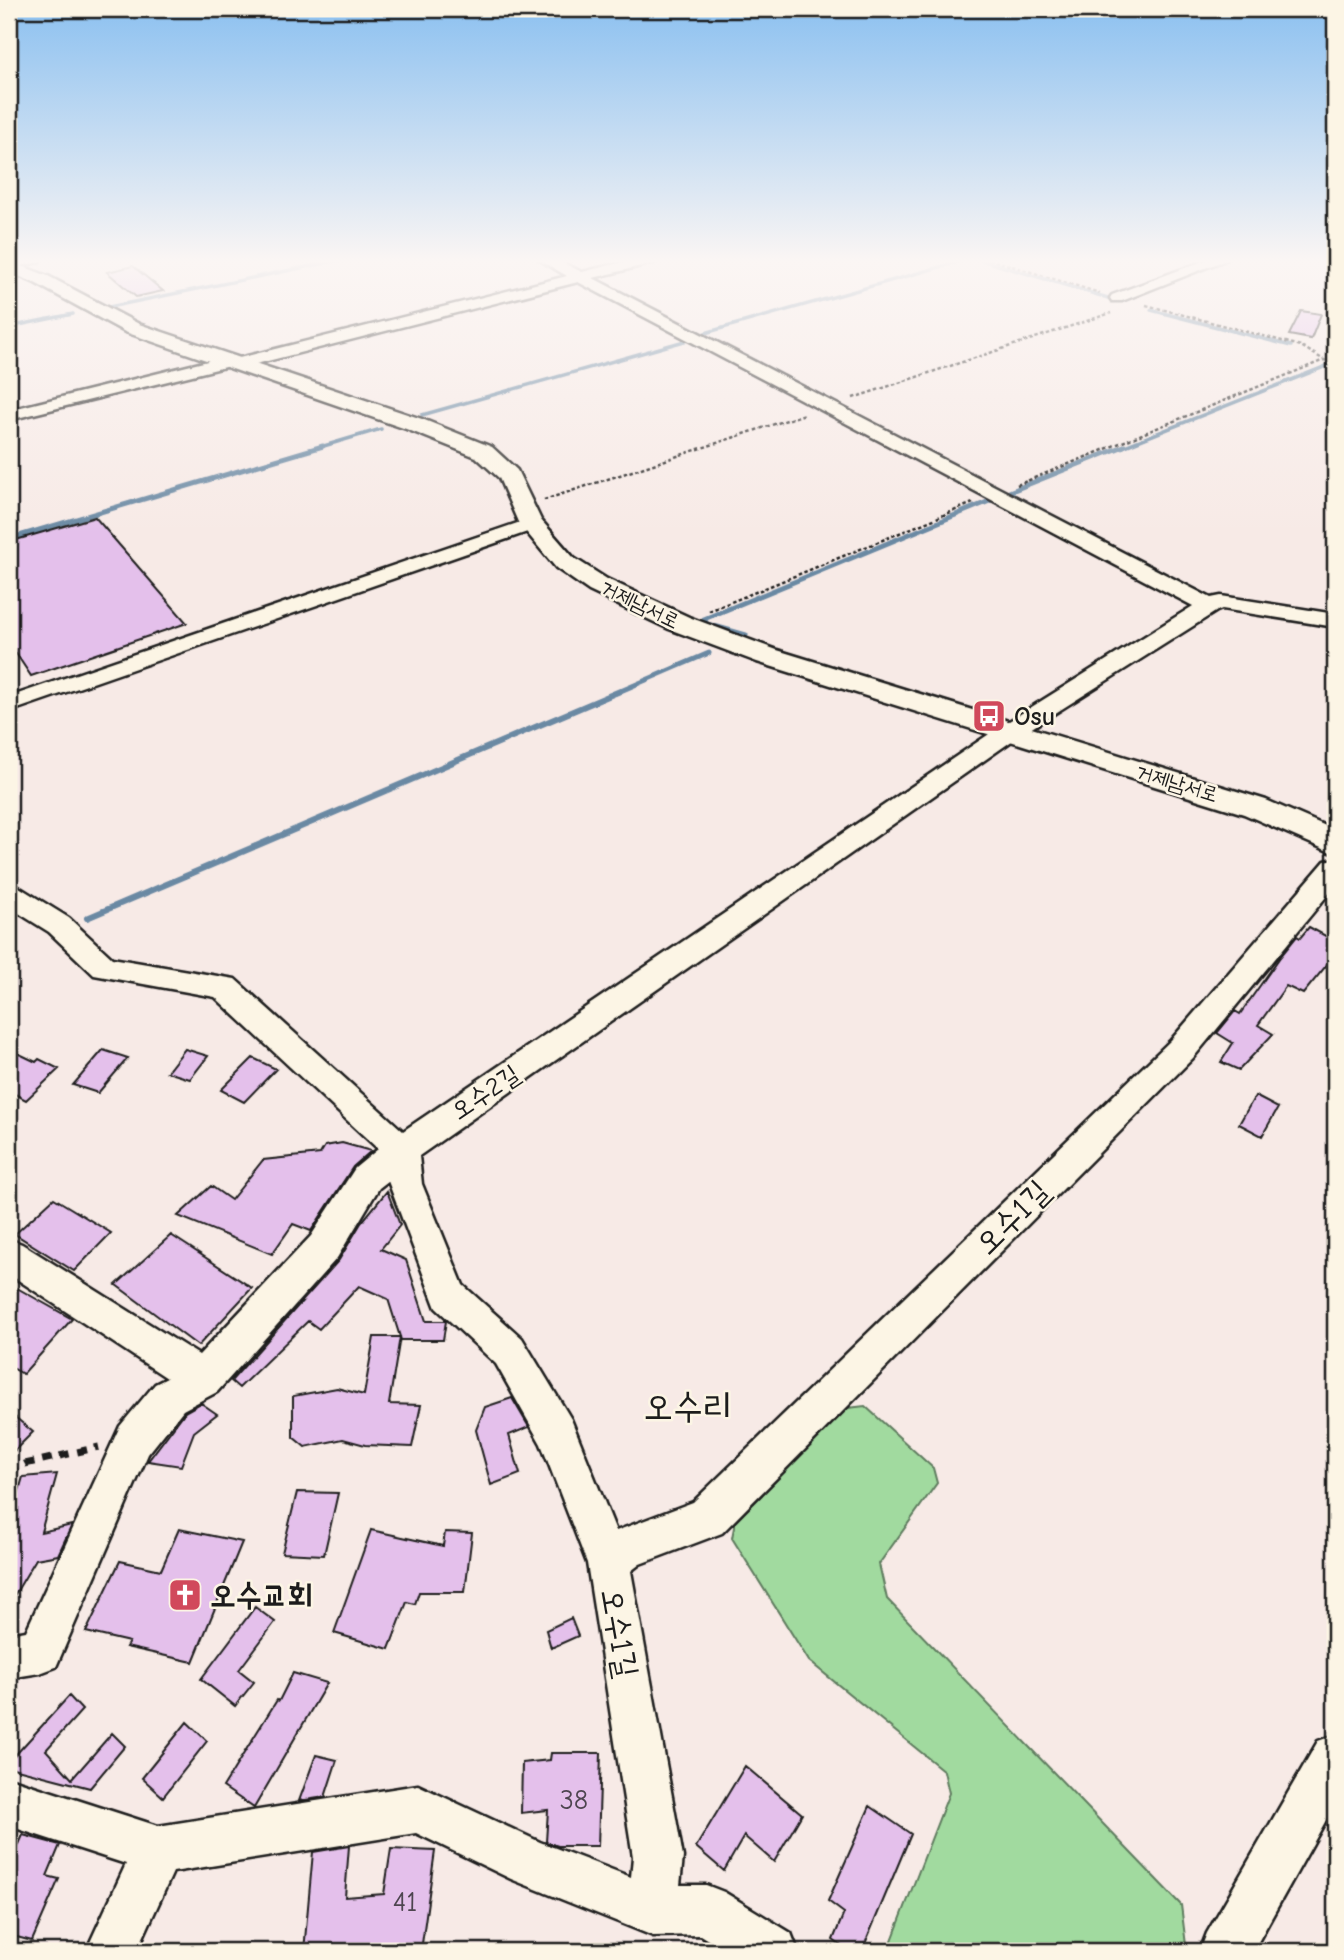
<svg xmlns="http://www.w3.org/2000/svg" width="1344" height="1960" viewBox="0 0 1344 1960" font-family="'Comic Neue','Poor Story',sans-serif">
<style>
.green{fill:#a1da9f;stroke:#5e7b5e;stroke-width:2}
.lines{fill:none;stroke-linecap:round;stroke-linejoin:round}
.stream-far2{stroke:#6b89a3;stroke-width:3.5}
.stream-far1{stroke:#6b89a3;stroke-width:5}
.stream{stroke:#6b89a3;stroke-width:6}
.building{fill:#e4c0eb;stroke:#1c1c1c;stroke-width:2}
.minor-casing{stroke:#1c1c1c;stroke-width:5}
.major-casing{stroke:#1c1c1c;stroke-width:5}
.path-far1{stroke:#1c1c1c;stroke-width:2.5;stroke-dasharray:3.5 2.5;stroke-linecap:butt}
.path{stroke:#1c1c1c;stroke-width:7;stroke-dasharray:10 8;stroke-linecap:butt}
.minor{fill:#fcf5e5;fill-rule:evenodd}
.major{fill:#fcf5e5;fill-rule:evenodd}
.labels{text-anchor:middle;stroke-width:5;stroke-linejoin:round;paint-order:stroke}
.far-street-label{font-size:21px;fill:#1c1c1c;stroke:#fcf5e5}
.poi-label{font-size:26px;font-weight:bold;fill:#1c1c1c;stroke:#fcf5e5;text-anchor:start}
.street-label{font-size:26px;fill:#1c1c1c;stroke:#fcf5e5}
.near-number-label{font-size:28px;fill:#4e4550}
.near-street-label{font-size:32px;fill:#1c1c1c;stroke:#fcf5e5}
.near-poi-label{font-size:32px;font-weight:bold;fill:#1c1c1c;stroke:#fcf5e5;text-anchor:start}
.near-quarter-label{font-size:37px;fill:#1c1c1c;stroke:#fcf5e5}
</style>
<rect width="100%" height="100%" fill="#f7eae6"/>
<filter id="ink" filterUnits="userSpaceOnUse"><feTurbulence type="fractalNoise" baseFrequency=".0143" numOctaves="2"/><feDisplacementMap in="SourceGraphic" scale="14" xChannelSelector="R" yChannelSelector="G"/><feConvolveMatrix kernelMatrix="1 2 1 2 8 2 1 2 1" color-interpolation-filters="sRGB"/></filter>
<g filter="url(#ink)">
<path class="green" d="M865 1406 933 1468 937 1483 879 1564 887 1599 1181 1905 1186 1945 1183 1951H888L949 1793 944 1771 809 1661 732 1538 735 1522 848 1408Z"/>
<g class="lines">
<path class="stream-far2" d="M978 259 1118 301
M109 307 345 259
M1151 310 1291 346
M9 327 73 314
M705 333 968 259
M422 415 688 340
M317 448 381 429
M1120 448 1329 365"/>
<path class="stream-far1" d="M1009 492 1124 446
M9 539 323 446
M746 635 707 624 704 619 992 500
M616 693 709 653"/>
<path class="stream" d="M87 918 620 691"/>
</g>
<path class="building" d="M133 266 163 291 136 297 107 272Z
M1301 311 1321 314 1311 339 1289 335Z
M95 517 187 623 31 676 9 643V542Z
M1309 927 1335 941V955L1303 994 1286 986 1258 1025 1273 1034 1239 1070 1221 1062 1233 1043 1217 1033 1235 1011 1240 1014 1280 957 1297 936 1300 938Z
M9 1049 36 1062 39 1059 59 1069 26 1100 9 1091Z
M185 1049 208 1056 190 1079 167 1072Z
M103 1050 128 1058 98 1093 73 1085Z
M253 1058 276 1069 244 1102 221 1090Z
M1255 1096 1278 1108 1262 1136 1239 1124Z
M342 1143 371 1151 353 1167 311 1231 293 1224 272 1254 178 1216 211 1186 231 1200 263 1160 320 1154 325 1146Z
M387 1191 400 1225 381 1249 406 1260 426 1321H446L443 1340H401L388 1299 359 1286 319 1329 308 1321 239 1388 231 1381 339 1260 361 1223Z
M54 1198 111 1233 74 1271 15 1234Z
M171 1235 252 1288 198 1346 116 1285Z
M17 1288 72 1319 23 1374 9 1366V1296Z
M374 1337H400L389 1404 421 1405 412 1447 365 1445 343 1439 305 1447 293 1437V1396L337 1388 364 1395Z
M512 1398 529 1427 509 1435 520 1474 491 1485 476 1430 485 1407Z
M201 1403 217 1414 194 1432 181 1466 148 1461 185 1412Z
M9 1412 33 1432 9 1456Z
M57 1474 41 1532 72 1525 58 1555 36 1559 9 1604V1525L23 1477Z
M297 1492 338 1493 324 1555 282 1553Z
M179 1529 242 1542 193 1662 126 1647 129 1642 86 1632 120 1561 161 1570Z
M371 1530 443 1546 445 1532 472 1533 465 1592H419L415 1604 407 1602 389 1649 334 1633Z
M255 1607 275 1622 239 1670 254 1682 235 1706 201 1679Z
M571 1618 578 1636 551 1648 546 1630Z
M293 1673 327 1683 254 1808 223 1787 277 1700 279 1701Z
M69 1696 82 1710 46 1750 72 1779 112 1733 125 1746 90 1788 9 1767V1762Z
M187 1722 207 1741 163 1797 142 1778Z
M551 1753H601L598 1846H558L546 1842 548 1810 521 1813 522 1763 550 1760Z
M316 1755 337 1760 325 1797 299 1801Z
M745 1766 802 1814 774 1862 744 1836 724 1871 696 1847Z
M870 1806 911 1834 862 1951H848L833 1940 844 1913 828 1901Z
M23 1835 60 1845 47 1876 59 1879 32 1941 9 1935V1867Z
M349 1846 345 1897 384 1894 391 1849 435 1851 421 1951H304L313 1852Z"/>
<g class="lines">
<defs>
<path id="minor" d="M41 259 39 262 9 268V260Z
M538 259H555L582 272 636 259H659L657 262 593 278 1211 598 1221 596 1335 614V627L1222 609 1217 611 1019 736 419 1156 422 1184 463 1285 522 1338 571 1419 616 1531 693 1502 1171 1040 1325 861 1335 859V886L1193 1058 722 1533 640 1564 631 1571 683 1857 680 1885H706L724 1892 791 1933 798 1951H726L700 1935 653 1936 511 1879 416 1833 173 1872 137 1951H86L126 1864 9 1826V1778L158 1826 418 1785 540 1842 631 1877 633 1857 587 1563 541 1444 496 1364 436 1308 388 1181 379 1188 337 1258 217 1392 183 1410 148 1454 56 1667 40 1673 9 1678V1634L26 1631 120 1426 155 1384 167 1378 9 1274V1239L22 1244 199 1355 311 1236 355 1168 378 1149 215 997 94 975 49 932 9 907V884L19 887 69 918 112 958 235 979 403 1131 1001 726 1193 606 578 282 236 369 229 366 9 420V410L228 356 235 359 567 276Z
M1209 259H1228L1122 301H1112L1110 298 1112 295Z
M532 518 542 524 539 528 9 712V697Z
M1335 1735V1804L1253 1951H1200L1207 1933 1318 1741Z"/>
<path id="major" d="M9 261 48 276 139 324 422 419 492 447 517 470 541 520 574 558 607 579 689 617 777 650 1266 800 1335 830V854L1244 814 757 662 669 629 589 591 556 568 518 522 499 478 476 457 406 429 125 332 35 283 9 272Z"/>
</defs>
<use href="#minor" class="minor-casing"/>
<use href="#major" class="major-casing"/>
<path class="path-far1" d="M989 259 1100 293
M1146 305 1301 346 1324 360 1335 363
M853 398 1111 313
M1017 485 1324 360
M544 500 805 414
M709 611 973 503"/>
<path class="path" d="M9 1473 25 1464 99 1447"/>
<use href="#minor" class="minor"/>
<use href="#major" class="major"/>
</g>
</g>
<linearGradient id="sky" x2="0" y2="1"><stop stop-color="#8bc0f0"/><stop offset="0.49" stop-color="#fbf6f4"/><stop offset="1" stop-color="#fbf6f4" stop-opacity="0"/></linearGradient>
<rect width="1344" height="533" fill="url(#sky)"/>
<defs>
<symbol id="bus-square" viewBox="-11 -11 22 22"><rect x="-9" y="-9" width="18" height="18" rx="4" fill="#d1495b" stroke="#fcf5e5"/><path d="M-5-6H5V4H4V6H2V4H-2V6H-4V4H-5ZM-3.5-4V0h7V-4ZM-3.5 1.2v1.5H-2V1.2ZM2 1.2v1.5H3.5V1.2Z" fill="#fff"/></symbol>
<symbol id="church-square" viewBox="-11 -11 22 22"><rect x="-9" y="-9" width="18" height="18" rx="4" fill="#d1495b" stroke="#fcf5e5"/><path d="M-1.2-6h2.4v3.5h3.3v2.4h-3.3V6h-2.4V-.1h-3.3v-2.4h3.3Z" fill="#fff"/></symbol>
</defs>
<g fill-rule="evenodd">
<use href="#bus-square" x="970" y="697" width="38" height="38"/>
<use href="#church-square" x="166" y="1576" width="38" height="38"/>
</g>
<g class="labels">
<g class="far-street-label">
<text transform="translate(640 604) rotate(26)" y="7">거제남서로</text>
<text transform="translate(1177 783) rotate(17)" y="7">거제남서로</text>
</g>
<g class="poi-label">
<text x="1014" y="725">Osu</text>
</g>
<g class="street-label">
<text transform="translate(485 1092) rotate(-34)" y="9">오수2길</text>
</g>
<g class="near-number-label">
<text x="574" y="1809">38</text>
<text x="405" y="1911">41</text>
</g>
<g class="near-street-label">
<text transform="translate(1012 1217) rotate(-45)" y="11">오수1길</text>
<text transform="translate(620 1633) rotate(80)" y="11">오수1길</text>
</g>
<g class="near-poi-label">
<text x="210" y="1606">오수교회</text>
</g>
<g class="near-quarter-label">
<text x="688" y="1419">오수리</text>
</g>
</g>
<rect width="1344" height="1960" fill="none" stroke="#fcf5e5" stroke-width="35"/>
<rect x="18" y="18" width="1309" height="1925" fill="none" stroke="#1c1c1c" stroke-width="2.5" filter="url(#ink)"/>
</svg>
